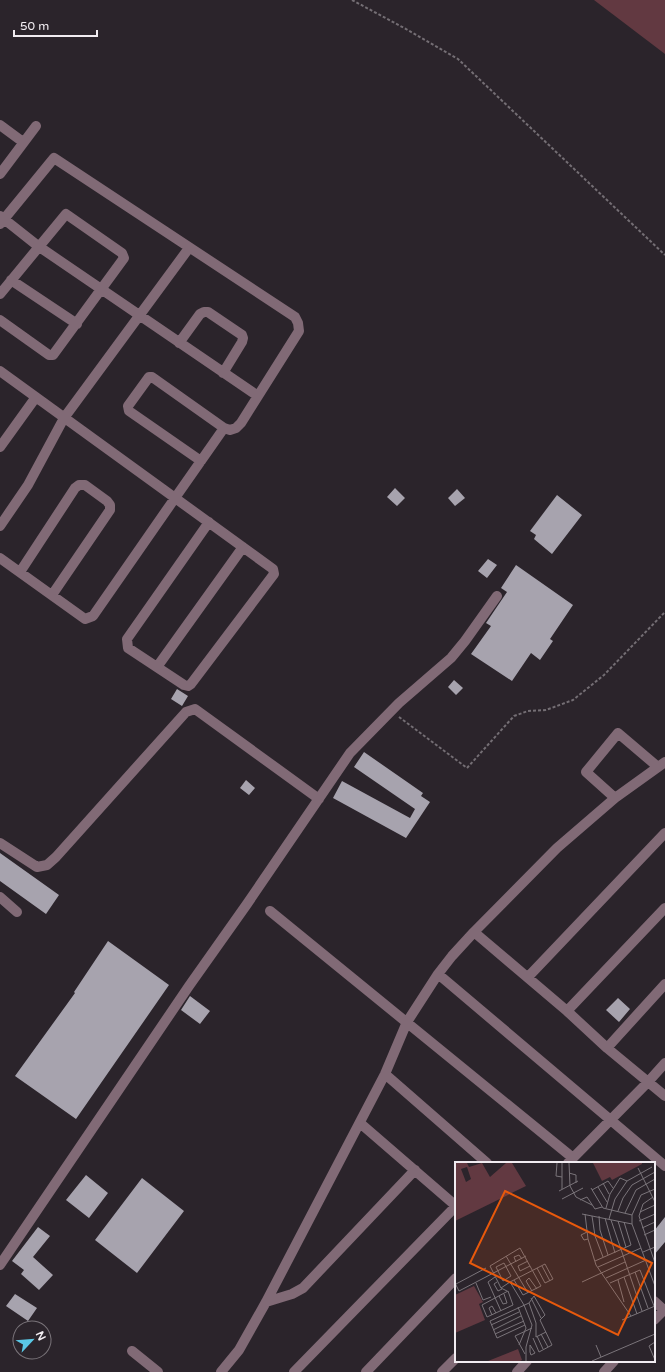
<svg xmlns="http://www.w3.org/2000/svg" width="665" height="1372" viewBox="0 0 665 1372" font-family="'Varela Round',sans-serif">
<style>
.green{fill:#623941}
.building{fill:#a7a3ae}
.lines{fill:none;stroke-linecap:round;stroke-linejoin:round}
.path{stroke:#746e74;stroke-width:2;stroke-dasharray:3 2;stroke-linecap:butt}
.minor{stroke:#816a76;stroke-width:10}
.inset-road{fill:none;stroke:#7a747a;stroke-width:1}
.view{fill:#e8590c;fill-opacity:0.15;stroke:#e8590c;stroke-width:2}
.inset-edge{fill:none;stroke:#f1ecf1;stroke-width:2}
</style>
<rect width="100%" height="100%" fill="#2b242b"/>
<path class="green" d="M594 0H665V54Z"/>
<path class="building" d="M395 488 405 498 397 506 387 497Z
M457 489 465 498 455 506 448 498Z
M557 495 582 515 552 554 534 539 536 535 530 531Z
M488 559 497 565 487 578 478 571Z
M516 565 573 605 550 639 553 641 540 660 531 653 512 681 471 654 491 626 486 623 507 592 501 588Z
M454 680 463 688 456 695 448 687Z
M177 689 188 696 182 706 171 699Z
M364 752 423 793 421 796 430 802 406 838 333 798 342 781 410 818 415 809 354 767Z
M246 780 255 788 249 795 240 788Z
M0 853 59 895 46 914 0 881Z
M108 941 169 985 76 1119 15 1076 75 993 74 992Z
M190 996 210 1011 200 1024 181 1010Z
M618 998 630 1009 619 1022 606 1010Z
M86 1175 108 1193 89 1218 66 1200Z
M142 1178 184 1211 137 1273 95 1240Z
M665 1217V1242L654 1255V1231Z
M38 1227 50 1236 33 1257 53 1275 39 1290 21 1274 24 1270 12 1261Z
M15 1294 37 1308 28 1321 6 1306Z"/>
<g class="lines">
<path class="path" d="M352 0 406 29 458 59 665 255
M399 717 467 768 514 716 528 711 546 710 573 700 604 675 665 612"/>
<path class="minor" d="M0 125 23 142
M0 174 36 126
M0 216 38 246 258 396
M0 224 54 158 295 317 298 323 299 331 241 423 236 428 230 430 224 428 175 498 93 616 85 619 0 558
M11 280 77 324
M0 294 66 214 122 253 124 258 53 355H49L0 320
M179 343 200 314 204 312H208L242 335 243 338 242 342 223 373
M0 371 273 569 274 574 191 684 188 686 184 685 128 648 127 639 209 522
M0 447 36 397
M201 461 129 411 128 406 149 377H152L224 428
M0 526 28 485 64 418 189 248
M20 572 75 488 79 485H85L107 501 110 505V510L52 595
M157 667 243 547
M615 798 586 772 618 733 658 767
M0 843 37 867 47 865 56 857 186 712 195 709 319 799
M0 897 17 912
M270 911 573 1158
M474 932 567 1011 607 1048 665 1096
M438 974 665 1166
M528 977 665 833
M567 1011 665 908
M607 1048 665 984
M385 1074 487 1163
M360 1123 456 1206
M568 1163 648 1082 665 1063
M0 1265 189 986 247 904 350 753 399 703 451 658 465 641 497 596
M654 1301 664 1310
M266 1302 292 1294 303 1288 415 1170
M654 1320 665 1309
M132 1351 158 1372
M221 1372 239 1350 266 1302 385 1074 407 1022 438 974 452 956 474 932 557 848 615 798 665 762
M294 1372 456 1206
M366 1372 456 1278
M442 1372 456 1358
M517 1372 527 1361
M604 1372 614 1361"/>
</g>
<g transform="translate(455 1162)">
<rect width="200" height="200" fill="#2b242b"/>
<path d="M0 1H12L14 5 27 1 35 15 51 1H57L71 24 0 59ZM12 5 16 17 11 20 6 7ZM138 1H187V2L157 18 155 15 147 19ZM19 124 28 140 24 142 30 158 0 171V133ZM63 187 67 198 65 199H33Z" fill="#623941" fill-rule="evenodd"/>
<path class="inset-road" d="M102 1 101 14 107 15M114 1 115 24 121 35 137 43M183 6 200 40M114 11 121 13V21M148 21 154 32M143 25 152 40M136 26 148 46 177 53M107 27V1M200 27 186 33 177 53V62L200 124M137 28 153 19 158 26M104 29 123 19M198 35 188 42 184 54 200 101M107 37 128 26M125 38 132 35 140 47 147 45M151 46 155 32 165 16 172 19M163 49 168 36 177 23 200 10M185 50 200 43M170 51 181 28 200 17M127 52 177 62M130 52 133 77 141 103 176 154M137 54 140 74 148 95M144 54 145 68 153 93M150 56 160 91M154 57 160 37 172 19 197 5M156 58 187 149M163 59 171 85M184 59 200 52M187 66 200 60M132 70 126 73 129 78 133 77M189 73 200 68M188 90 200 85M51 94 73 131M73 99 63 104 65 109 75 104M140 99 176 83 169 60M61 100 59 95 64 93 67 97M49 101 56 114 48 119 41 105ZM87 104 95 119M143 105 186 86M180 110 193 146M40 115 33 120 46 149M169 115 182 152M151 116 191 98M163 118 169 140M42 120 39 122 43 129 47 127M55 120 69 143 77 163 71 185V199M127 120 170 100M0 121 4 129 71 94M21 121 28 138 36 135M155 121 185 108 199 144M1 122 31 106M46 126 55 120 90 102 98 117 90 121 82 106M52 129 46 126 35 104 65 86 86 124 68 133 59 118M53 129 58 143 32 155 27 143ZM77 129 71 119 74 116 82 127M44 134 48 142 52 141 49 132M76 136 86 156M63 145 71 166 64 183M37 153 34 146 37 144 41 151M167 158 200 144M36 163 64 150M70 163 42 176 35 159 74 141M38 168 66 154M40 172 69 159M86 172 93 185M82 174 88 187M78 176 84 190 97 183 85 158 90 153 79 134 74 141 81 161V175L91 170M200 180 194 184 200 198M75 183 80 191 76 193 75 190ZM141 183 146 195M70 192 60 174 77 166M137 199 200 172"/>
<path class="view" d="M50 29 197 101 163 173 15 101Z"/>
<rect width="200" height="200" class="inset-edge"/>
</g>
<g transform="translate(32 1340) rotate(64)"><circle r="19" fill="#2b242b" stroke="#7a747a"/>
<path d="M0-3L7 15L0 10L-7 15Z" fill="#5ac8e6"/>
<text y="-6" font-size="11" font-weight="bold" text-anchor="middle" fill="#f1ecf1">N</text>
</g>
<path d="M14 30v6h83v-6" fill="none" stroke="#f1ecf1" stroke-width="2"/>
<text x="20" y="30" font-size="12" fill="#f1ecf1" stroke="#2b242b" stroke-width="3" paint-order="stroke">50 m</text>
</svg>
